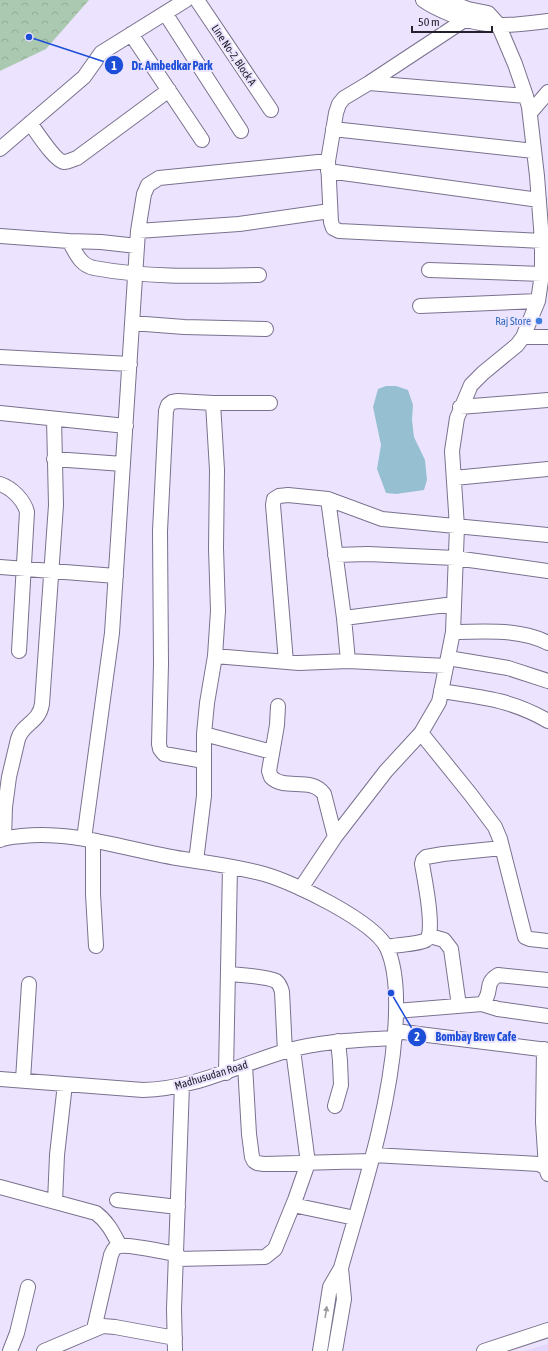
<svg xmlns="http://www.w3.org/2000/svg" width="548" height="1351" viewBox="0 0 548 1351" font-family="'Asap Condensed',sans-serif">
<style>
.built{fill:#e3d7fe}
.forest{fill:url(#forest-crowns)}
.water{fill:#96c0d1}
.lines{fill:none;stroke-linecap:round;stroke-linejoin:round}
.minor-casing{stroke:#7a718e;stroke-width:16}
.minor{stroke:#fff;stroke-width:14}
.oneway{fill:#9c9ba0}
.shop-dot{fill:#3f7fe0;stroke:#ece4ff;stroke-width:1.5}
.labels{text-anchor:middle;stroke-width:4;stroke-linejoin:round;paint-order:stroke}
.street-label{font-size:11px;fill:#24212d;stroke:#ece4ff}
.shop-label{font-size:11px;fill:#366cbe;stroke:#ece4ff;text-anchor:end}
.leader{fill:none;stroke:#1d4ed8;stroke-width:1.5}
.callout-dot{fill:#1d4ed8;stroke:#ece4ff;stroke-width:1.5}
.mark-label{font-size:12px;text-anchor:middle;font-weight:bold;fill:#fff}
.callout-label{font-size:12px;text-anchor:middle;font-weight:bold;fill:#1d4ed8;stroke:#ece4ff;stroke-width:4;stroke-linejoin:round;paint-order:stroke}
</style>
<defs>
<pattern id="forest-crowns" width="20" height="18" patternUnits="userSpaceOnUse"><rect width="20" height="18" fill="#abc9b0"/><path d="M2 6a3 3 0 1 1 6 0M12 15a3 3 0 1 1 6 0" fill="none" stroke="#93ac98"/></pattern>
</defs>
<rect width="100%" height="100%" fill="#ece4ff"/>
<path class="built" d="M548 1344V1351H524Z"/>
<path class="forest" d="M0 0H89L46 49 0 71Z"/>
<path class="water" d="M386 386H396L408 390 413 405 412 420 414 437 425 460 427 480 424 490 396 494 386 493 377 469 381 445 373 407 378 389Z"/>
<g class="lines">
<defs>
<path id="minor" d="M197 0 271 110
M423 0C437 10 463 20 480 23 502 27 526 24 548 21
M165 13 241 131
M466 19 369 83 344 98 339 104 336 113 328 161 331 222 333 228 339 231 542 241
M131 34 202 140
M369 83 526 96
M530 113 548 92
M30 123C36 131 55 161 64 162 69 162 73 159 77 158L169 90
M333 129 534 151
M0 149 84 77 101 53 186 0
M328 171 539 200
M138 231 239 224 330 211
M0 236 69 241 101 242 137 246
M69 241C76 253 80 265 94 268 148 278 204 276 259 275
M429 270 542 274
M420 306 538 301
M132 323 184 327 266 329
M523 337H548
M0 357 130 364
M460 407 548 400
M0 413 126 426
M54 459 123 464
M454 478 548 469
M0 484C12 488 24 500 27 512L19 651
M328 499 344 618 348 661
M335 555 368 554 455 558 548 571
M0 567 116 576
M344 618 454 604
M453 632C484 632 519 628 548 643
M215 656 299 663 348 661 446 666
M448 658 508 668 548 681
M286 662 273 505 274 499 279 496 288 495 328 499 382 519 548 535
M441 691C482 697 512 700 548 721
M278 706 277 725 269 771 271 777C285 791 311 776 324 794L335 837
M421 733 471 795 495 827 500 839 525 937 530 939 548 941
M204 734 272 752
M204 761 164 754 160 749 159 744 161 664 160 531 166 411 168 405 172 402 178 401 213 403H270
M4 838 5 807 9 777 18 739C23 723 39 723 42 704L56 505 54 419
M84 839 112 633 138 231 144 194 148 185 159 178 328 161
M0 840C7 837 15 837 22 836 75 830 131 851 183 859 210 863 238 867 264 874 293 882 374 921 387 948 398 972 397 1006 395 1032 389 1113 363 1190 341 1268L330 1287 320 1351
M93 841V894L96 946
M196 861 204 796V734L207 703 215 656 218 611 216 548 217 470 213 403
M301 888 335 837 386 771 421 733 439 702 453 632 457 527 452 451 457 418 471 385 483 373 517 345 523 337 538 301 542 274V241L537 176 529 107 526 96 515 64 498 24 488 13 468 9 444 0
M430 936 444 940 451 949 459 1006
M387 947C395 945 420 944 426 940 436 934 424 876 422 864L423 860 426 857 443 854 502 848
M229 974C241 975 266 976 276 981 280 984 281 988 282 992L285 1052
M482 1004 498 1009 548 1016
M396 1011 482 1004C494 992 483 984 498 975L548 980
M395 1031 548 1050
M544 1049 543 1122 546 1168 548 1169
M245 1065 249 1134 252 1157 254 1161 257 1163 264 1164 371 1161
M226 1073 230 867
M0 1079 143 1090C194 1089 238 1065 286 1051 322 1041 358 1040 395 1038
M23 1080 29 984
M335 1106 341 1085 340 1061 338 1041
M373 1155 539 1164 546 1168 548 1174
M0 1187 96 1213C108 1222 113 1233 120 1246
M117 1200 178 1207
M55 1202 57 1155 65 1084
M293 1205 355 1218
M176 1259 265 1257 275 1249 295 1200 308 1163 293 1050
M94 1329 111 1255C113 1251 114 1247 119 1246 129 1244 164 1252 177 1254
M10 1351 17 1333 28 1287
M44 1351 103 1326 115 1327 175 1338
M175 1351 174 1309 182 1085
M335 1351 344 1299 341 1268
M484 1351 548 1330"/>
</defs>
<use href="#minor" class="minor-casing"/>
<use href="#minor" class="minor"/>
</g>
<defs><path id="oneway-solid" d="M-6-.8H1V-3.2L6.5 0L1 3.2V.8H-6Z"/></defs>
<use class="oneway" href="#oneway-solid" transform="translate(326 1312) rotate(-81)"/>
<circle class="shop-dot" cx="539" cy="321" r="4"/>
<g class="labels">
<g class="street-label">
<text transform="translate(234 55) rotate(56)" y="4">Line No-2, Block A</text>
<text transform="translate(211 1075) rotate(-17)" y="4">Madhusudan Road</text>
</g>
<g class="shop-label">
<text x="531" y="325">Raj Store</text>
</g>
</g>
<path class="leader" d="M29 37L114 65M391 993L417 1037"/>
<g class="callout-dot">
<circle cx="29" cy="37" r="4"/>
<circle cx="391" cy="993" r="4"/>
<circle cx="114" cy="65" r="10"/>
<circle cx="417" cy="1037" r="10"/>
</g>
<g class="mark-label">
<text x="114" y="70">1</text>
<text x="417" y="1041">2</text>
</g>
<g class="callout-label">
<text x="172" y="70">Dr. Ambedkar Park</text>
<text x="476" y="1041">Bombay Brew Cafe</text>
</g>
<path d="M412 26v6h80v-6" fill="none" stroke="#24212d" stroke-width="2"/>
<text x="418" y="26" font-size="12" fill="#24212d" stroke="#ece4ff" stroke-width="3" paint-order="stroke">50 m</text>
</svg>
